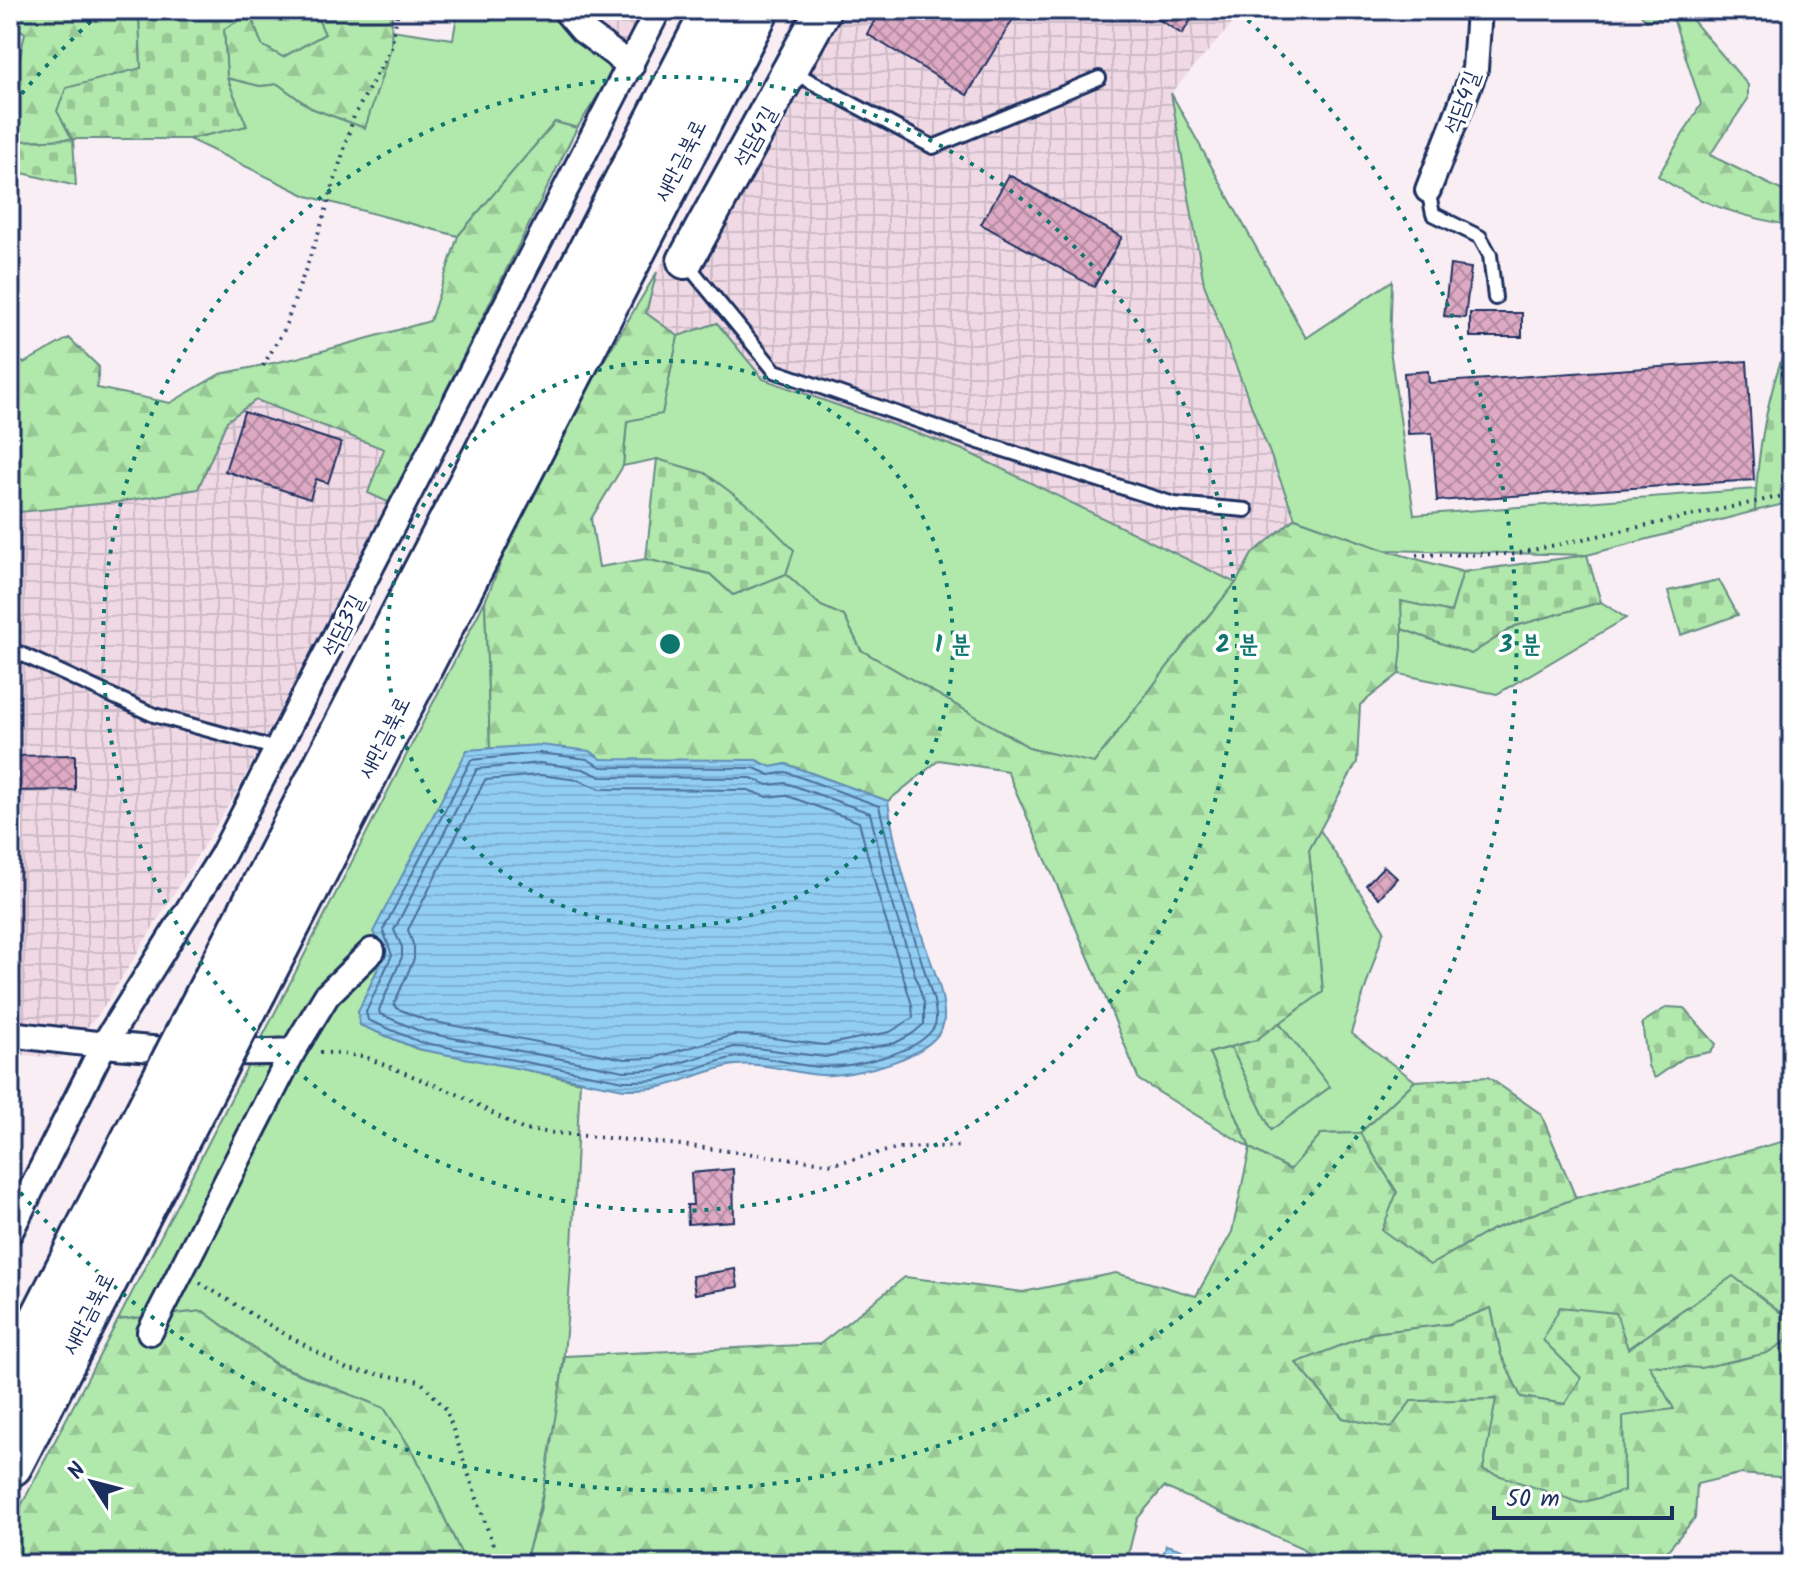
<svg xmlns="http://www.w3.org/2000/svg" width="1802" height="1574" viewBox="0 0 1802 1574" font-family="Kalam,'Poor Story',sans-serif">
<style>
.industrial{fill:url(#industrial-grid)}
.grass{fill:#b1e8ab;stroke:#668c84;stroke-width:2}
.forest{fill:url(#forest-firs);stroke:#668c84;stroke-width:2}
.cemetery{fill:url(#cemetery-stones);stroke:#668c84;stroke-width:2}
.water{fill:url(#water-rules);stroke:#628eb7;stroke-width:2}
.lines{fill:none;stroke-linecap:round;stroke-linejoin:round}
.shore{stroke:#4b6f99;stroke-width:2}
.building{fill:url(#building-cross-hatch);stroke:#1b2f5e;stroke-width:2}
.lane-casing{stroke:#1b2f5e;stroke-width:18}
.street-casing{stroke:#1b2f5e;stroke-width:30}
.secondary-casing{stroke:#1b2f5e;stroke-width:40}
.highway-casing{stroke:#1b2f5e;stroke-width:50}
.path{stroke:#1b2f5e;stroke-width:4;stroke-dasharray:2 6;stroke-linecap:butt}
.lane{stroke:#fff;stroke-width:12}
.street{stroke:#fff;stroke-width:24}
.secondary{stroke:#fff;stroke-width:34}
.highway{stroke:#fff;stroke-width:44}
.highway-bridge-casing{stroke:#1b2f5e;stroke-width:50;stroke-linecap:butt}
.highway-bridge{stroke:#fff;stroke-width:44}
.ring{fill:none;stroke:#0f766e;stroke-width:4;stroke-dasharray:4 8}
.labels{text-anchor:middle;stroke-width:7;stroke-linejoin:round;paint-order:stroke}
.street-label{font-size:22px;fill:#1b2f5e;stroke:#fff}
.centre{fill:#0f766e;stroke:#fff;stroke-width:4}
.ring-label{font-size:24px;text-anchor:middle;font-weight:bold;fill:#0f766e;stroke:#fff;stroke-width:7;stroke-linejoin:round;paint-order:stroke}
</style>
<defs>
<pattern id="industrial-grid" width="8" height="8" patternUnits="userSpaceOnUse" patternTransform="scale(2)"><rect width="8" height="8" fill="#f0d9e5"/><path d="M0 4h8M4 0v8" fill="none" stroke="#cdbbc7"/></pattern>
<pattern id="forest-firs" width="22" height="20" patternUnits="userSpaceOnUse" patternTransform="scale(2)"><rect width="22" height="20" fill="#b1e8ab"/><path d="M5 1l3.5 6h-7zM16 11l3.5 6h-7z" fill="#98c796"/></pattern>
<pattern id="cemetery-stones" width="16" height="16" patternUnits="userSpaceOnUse" patternTransform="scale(2)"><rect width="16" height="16" fill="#b1e8ab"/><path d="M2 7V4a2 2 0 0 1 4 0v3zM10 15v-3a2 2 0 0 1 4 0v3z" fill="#98c796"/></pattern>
<pattern id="water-rules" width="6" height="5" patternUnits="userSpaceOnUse" patternTransform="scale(2)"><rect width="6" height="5" fill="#92cef2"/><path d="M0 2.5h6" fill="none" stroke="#7db1d2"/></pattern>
<pattern id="building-cross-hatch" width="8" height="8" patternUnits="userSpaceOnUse" patternTransform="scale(2)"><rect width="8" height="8" fill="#dea9c3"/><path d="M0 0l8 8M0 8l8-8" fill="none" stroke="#b38aa2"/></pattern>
</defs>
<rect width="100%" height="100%" fill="#f8eef3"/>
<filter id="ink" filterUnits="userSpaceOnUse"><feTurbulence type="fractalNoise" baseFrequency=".0125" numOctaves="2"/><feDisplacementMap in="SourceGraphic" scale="16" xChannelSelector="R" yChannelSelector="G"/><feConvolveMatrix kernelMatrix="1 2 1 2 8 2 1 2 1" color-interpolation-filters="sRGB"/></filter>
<g filter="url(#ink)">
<path class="industrial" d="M580 10H645L626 48 603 37Z
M805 10H1240V15L1171 93 1204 284 1295 518 1252 554 1236 583 961 449 763 379 717 323 678 336 646 313 657 272Z
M256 400 384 449 368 493 390 503 235 795 100 1013 60 1058 10 1054V513L198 489 227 421Z"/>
<path class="grass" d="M257 10H314L325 34 283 58 262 45 250 14Z
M458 10H552L613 72 577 128 555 122 458 236 307 196 189 139 246 126 227 78 260 86 278 84 311 108 365 128 392 30 453 39Z
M1171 93 1306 338 1392 281 1390 350 1414 515 1756 489 1755 511 1587 555 1384 550 1295 518 1204 284Z
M717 323 763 379 961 449 1236 583 1185 644 1093 764 1032 749 861 650 844 616 821 606 786 574 794 550 657 459 623 466 627 421 662 413 678 336Z
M485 601 490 748 467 751 385 953 358 1012 360 1025 417 1049 490 1062 580 1082C571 1243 572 1409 524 1564H466L415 1455 384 1408 276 1364 203 1311 118 1320Z
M1601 602 1626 618 1497 694 1399 674 1402 629 1471 654 1515 626Z
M1320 830 1384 930 1351 1033 1415 1081 1360 1133 1321 1134 1290 1170 1250 1148 1209 1053 1231 1047 1271 1129 1330 1087 1279 1023 1323 991 1309 850Z"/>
<path class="forest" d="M10 10H139L141 68 72 139 22 141 10 135V87L14 86 25 33 10 23Z
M314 10H392L391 48 365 128 311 108 278 84 260 86 227 78 224 29 250 14 262 45 283 57 325 34Z
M1638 10H1684L1748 85V99L1710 155 1791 195 1792 226C1742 216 1700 205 1658 176L1701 104 1672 15 1646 21Z
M555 122 577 128 390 503 368 493 384 449 256 400 227 421 198 489 119 502 10 513V358L24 363 69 338 99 367 97 388 170 403 220 374 297 358 430 321 458 236Z
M657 272 646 313 678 336 662 414 627 421 623 466 591 519 599 567 646 559 710 574 733 595 786 574 821 606 844 616 861 650 1032 749 1094 763 1185 644 1236 583 1252 554 1295 518 1384 550 1463 572 1451 612 1402 602V647L1399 674 1360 705 1357 762 1309 850 1323 992 1256 1040 1209 1053 1250 1148 1290 1170 1321 1134 1360 1133 1397 1192 1430 1265 1493 1229 1576 1198 1792 1139V1319L1790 1321 1688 1306 1627 1349 1581 1378 1565 1404 1521 1397 1501 1355 1491 1308 1449 1324 1373 1333 1297 1364 1343 1418 1391 1427 1411 1401 1497 1399 1624 1491 1623 1416 1648 1365C1702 1368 1745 1367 1792 1337V1478L1739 1474 1697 1484 1695 1518 1656 1564H1318L1302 1548 1164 1487 1137 1519 1126 1564H524L540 1512 565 1356 820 1344 905 1277 1023 1292 1116 1273 1196 1296 1232 1232 1250 1148 1139 1080 1095 972 1007 771 939 760 888 801 787 764 771 767 756 760 624 761 601 759 590 751 490 748 485 602 537 472Z
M203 1311 276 1365 384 1408 415 1455 466 1564H10V1527L118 1320Z"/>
<path class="cemetery" d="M139 10H257L224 29 227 78 247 126 189 139H73L76 186 10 170V135L22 141 72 139 57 111 66 88 141 68Z
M1792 330V502L1755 511C1757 450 1769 387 1792 330Z
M657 459 705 473 753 509 794 550 786 574 733 595 710 574 646 559Z
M1587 555 1601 602 1515 626 1471 654 1402 629 1401 601 1451 612 1463 572Z
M1719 580 1738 615 1681 635 1668 591Z
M1667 1007 1684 1008 1716 1044 1710 1052 1685 1057 1655 1078 1648 1066 1642 1023Z
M1279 1023 1330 1087 1271 1130 1231 1047 1256 1040Z
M1488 1077 1541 1114 1576 1198 1493 1229 1430 1265 1382 1230 1397 1192 1360 1133 1415 1081Z
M1733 1276 1790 1320 1792 1319V1337L1767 1353 1701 1368 1649 1365 1674 1409 1623 1416 1624 1491 1581 1503 1483 1470 1496 1399 1411 1401 1391 1428 1343 1418 1296 1363 1373 1333 1449 1324 1491 1308 1501 1355 1521 1397 1565 1404 1581 1378 1543 1340 1560 1307 1616 1313 1628 1349Z"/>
<path class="water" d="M540 745 590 751 601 759 756 760 771 767 786 764 888 801C894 849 909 895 924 942 932 966 945 993 944 1018 944 1057 851 1077 821 1075 793 1073 764 1062 736 1065 710 1068 685 1082 660 1087 648 1089 636 1089 624 1089L418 1049 360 1025 358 1012 385 953 373 932 467 750Z
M1166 1545 1228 1564H1161Z"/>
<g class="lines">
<path class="shore" d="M540 753 587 759 601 767 754 768 770 775 786 772 879 806 899 889 934 1001C935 1010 939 1022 932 1030 915 1054 852 1067 824 1067 793 1067 762 1052 732 1058 706 1063 681 1076 655 1080 645 1081 634 1081 624 1081L420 1042 368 1020 366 1012 392 955 383 930 471 760Z
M540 763 583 769 601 777 751 778 768 785 786 783 870 813 889 892 924 1003V1024L912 1034 895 1043 825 1057 756 1048 734 1047 655 1070 624 1071 422 1032 380 1014 379 1010 402 957V947L394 930 477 769Z
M540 775 578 780 600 789 748 790 767 797 785 795 859 822 878 895 912 1005 913 1018 890 1032 824 1045 757 1036 734 1035 653 1058 625 1059 425 1020 396 1008 394 1004 414 959V947L408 930 485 780Z"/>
</g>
<path class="building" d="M881 10H1004L1015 16 967 95 867 34Z
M1144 10H1197L1182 34Z
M1009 175 1122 237 1094 287 981 224Z
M1450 265 1471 268 1465 318 1444 316Z
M1470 313H1522V337H1470Z
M1747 361 1754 480 1437 501 1432 433 1408 434 1404 373 1428 371 1429 383Z
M244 412 341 443 328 483 316 479 310 499 225 471Z
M75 755V790L10 791V756Z
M1384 866 1397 878 1379 898 1366 885Z
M733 1169 734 1221 688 1224 687 1205H693L691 1173Z
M735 1269 738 1287 695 1294 692 1276Z"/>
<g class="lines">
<defs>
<path id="lane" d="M793 72 933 147 1099 78
M1428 190 1433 214 1480 237 1490 255 1495 298
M687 264 775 371 982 443 1174 504 1246 510
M10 649 154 715 278 749"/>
<path id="street" d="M565 10 582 30 631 66
M1428 190 1475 69 1479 10
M10 1034C104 1046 198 1056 293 1051L150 1332
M293 1051 327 995 372 951
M10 1232 103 1046 222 856 658 10"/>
<path id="secondary" d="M685 261 823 10"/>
<path id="highway" d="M218 976 715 10
M254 990 756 10
M10 1383 159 1091
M10 1464 194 1106"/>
</defs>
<use href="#lane" class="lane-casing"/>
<use href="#street" class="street-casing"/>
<use href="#secondary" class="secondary-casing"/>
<use href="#highway" class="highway-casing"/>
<path class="path" d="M263 366 284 330 323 220 354 116 391 48 398 10
M1416 555 1514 554 1792 494
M320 1052 363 1056 457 1094 524 1130 681 1145 833 1164 899 1148 963 1146
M200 1283 276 1329 347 1369 420 1381 446 1409 493 1545"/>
<use href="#lane" class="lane"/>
<use href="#street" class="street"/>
<use href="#secondary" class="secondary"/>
<use href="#highway" class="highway"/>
<defs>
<path id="highway-bridge" d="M159 1091 218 976
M194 1106 254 990"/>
</defs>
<use href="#highway-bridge" class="highway-bridge-casing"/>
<use href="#highway-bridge" class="highway-bridge"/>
</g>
</g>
<g class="ring">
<circle cx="670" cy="644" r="283"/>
<circle cx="670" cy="644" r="567"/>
<path d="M14 103A850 850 0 0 1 101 12M1239 12A850 850 0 1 1 14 1185"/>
</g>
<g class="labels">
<g class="street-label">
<text transform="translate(1461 102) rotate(-70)" y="8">석담4길</text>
<text transform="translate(754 136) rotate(-61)" y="8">석담4길</text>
<text transform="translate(679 160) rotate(-63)" y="8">새만금북로</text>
<text transform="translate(342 625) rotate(-63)" y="8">석담3길</text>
<text transform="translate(383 737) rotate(-63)" y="8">새만금북로</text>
<text transform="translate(87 1313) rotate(-63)" y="8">새만금북로</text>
</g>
</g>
<circle cx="670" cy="644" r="12" class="centre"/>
<g class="ring-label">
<text x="953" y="652">1 분</text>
<text x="1237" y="652">2 분</text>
<text x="1520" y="652">3 분</text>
</g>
<rect width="1802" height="1574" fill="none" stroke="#fff" stroke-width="40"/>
<rect x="20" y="20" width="1762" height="1534" fill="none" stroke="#1b2f5e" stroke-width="3" filter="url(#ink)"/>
<g transform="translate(92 1482) rotate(306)" stroke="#ffffff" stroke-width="6" paint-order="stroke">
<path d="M0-6L14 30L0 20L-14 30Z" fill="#1b2f5e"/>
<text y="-12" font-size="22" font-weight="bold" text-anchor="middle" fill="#1b2f5e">N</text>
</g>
<path d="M1494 1506v12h178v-12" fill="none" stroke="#1b2f5e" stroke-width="4"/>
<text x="1506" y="1506" font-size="24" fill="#1b2f5e" stroke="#ffffff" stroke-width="6" paint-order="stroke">50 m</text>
</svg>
